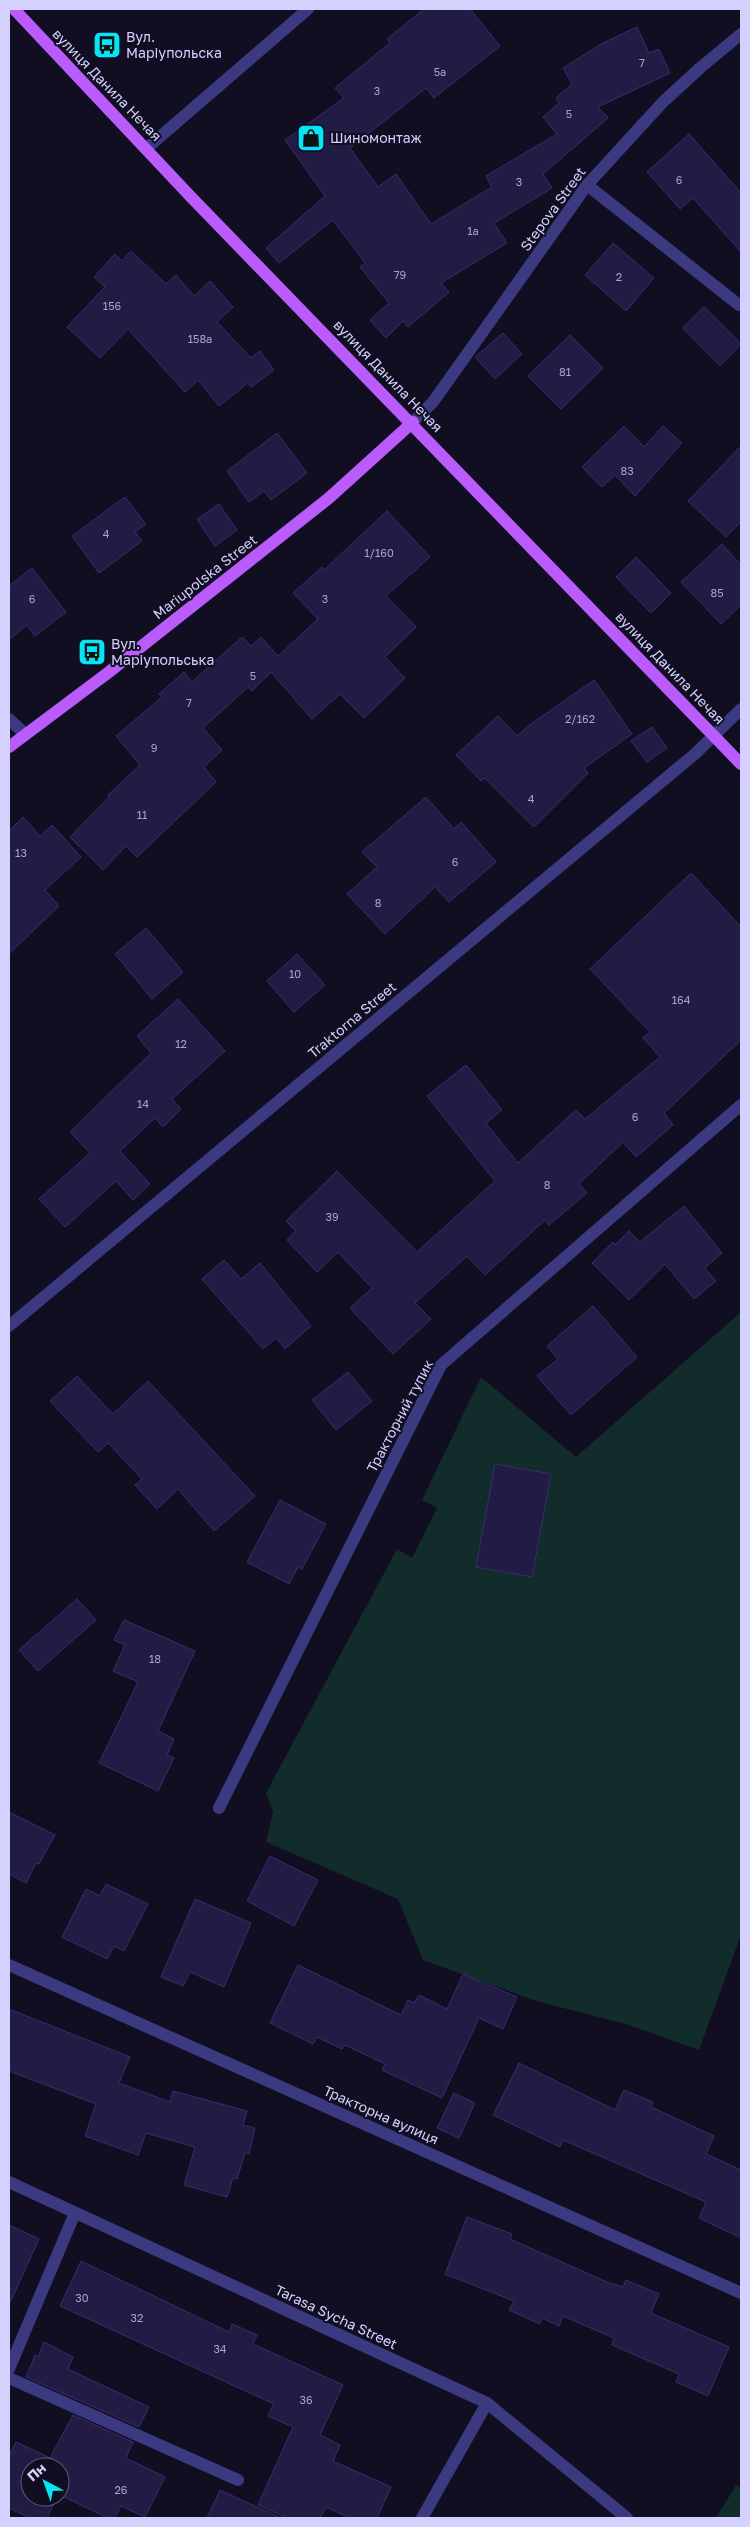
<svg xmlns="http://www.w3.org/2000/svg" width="750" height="2527" viewBox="0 0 750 2527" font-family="'Golos Text',sans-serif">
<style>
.green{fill:#112c2a}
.building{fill:#221b43;stroke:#382d6e}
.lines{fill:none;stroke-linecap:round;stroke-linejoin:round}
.minor{stroke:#3b3a80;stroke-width:12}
.major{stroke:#ba5bfb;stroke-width:12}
.labels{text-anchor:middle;stroke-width:4;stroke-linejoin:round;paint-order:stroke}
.number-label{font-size:11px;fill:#a8a4cf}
.poi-label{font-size:14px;fill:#d4d1fe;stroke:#110e22;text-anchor:start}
.street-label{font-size:14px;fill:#d4d1fe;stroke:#110e22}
</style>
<rect width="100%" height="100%" fill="#110e22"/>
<path class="green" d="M741 1312V1935L699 2050 626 2024 536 2001 423 1960 398 1899 266 1842 273 1812 266 1793 397 1549 412 1558 437 1508 422 1500 481 1377 576 1457Z
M736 2485 741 2488V2518H716Z"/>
<path class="building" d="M424 9H470L500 46 434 98 426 88 350 148 378 187 396 174 431 224 492 187 486 176 557 134 543 117 559 103 556 98 572 84 563 68 603 43 637 27 649 53 659 49 670 73 598 107 608 118 543 174 552 188 494 223 507 243 441 283 449 292 408 327 403 321 386 338 370 320 389 303 360 267 365 263 333 220 279 263 266 248 325 196 285 140 344 98 335 88 390 43 387 39Z
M689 134 741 193V252L693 198 680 209 647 172Z
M613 243 654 278 626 311 585 275Z
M131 251 166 284 176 275 194 296 210 281 233 307 217 322 251 358 260 351 274 370 251 387 248 383 219 406 198 380 185 392 128 329 100 358 67 327 105 287 94 277 115 254 122 261Z
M704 307 741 344 720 366 683 328Z
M503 333 522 354 495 379 475 357Z
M570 335 603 368 561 409 528 376Z
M624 426 644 447 663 426 682 443 635 496 615 475 602 487 582 467Z
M277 433 307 473 271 500 264 491 249 502 227 471Z
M741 446V522L726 537 688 501Z
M125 497 146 524 135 532 142 541 99 573 72 536Z
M219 504 237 530 215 546 197 519Z
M387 511 430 557 386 596 416 627 385 657 405 678 364 718 340 694 312 719 271 672 252 691 248 687 203 728 222 750 204 767 216 782 137 857 126 846 103 870 70 837 109 797 108 795 140 765 116 736 162 697 159 694 184 672 192 682 242 637 251 646 261 637 278 656 318 619 293 593 322 567 324 570Z
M722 544 741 565V605L721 624 681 582Z
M636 557 671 593 651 613 616 577Z
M32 568 66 612 35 636 27 625 9 640V586Z
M594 680 632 734 584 768 588 773 534 827 485 778 481 781 456 755 498 716 517 736 531 724Z
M652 727 667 748 647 762 631 741Z
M426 797 454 829 461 822 496 862 449 902 435 887 385 934 347 894 377 867 362 852Z
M23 817 40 836 52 825 81 857 45 890 59 906 9 954V831Z
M691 873 741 927V1040L664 1113 673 1125 636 1157 623 1142 579 1184 587 1193 549 1225 545 1220 485 1275 467 1256 415 1303 431 1319 393 1354 350 1308 372 1288 338 1252 317 1272 287 1240 296 1231 286 1221 337 1171 417 1252 495 1181 427 1096 466 1065 502 1110 486 1123 518 1163 576 1110 585 1119 660 1057 643 1038 650 1032 590 969Z
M146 928 183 972 152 999 115 954Z
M297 954 325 985 294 1012 267 981Z
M178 999 225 1051 172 1099 181 1109 163 1127 155 1118 120 1151 150 1184 133 1200 116 1181 65 1227 39 1199 90 1153 70 1132 151 1053 137 1036Z
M684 1206 722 1253 705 1268 716 1281 694 1299 665 1264 629 1300 592 1263 613 1242 615 1245 629 1231 640 1242Z
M224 1260 241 1279 260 1263 311 1326 285 1349 276 1338 263 1349 202 1279Z
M593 1306 637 1357 571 1415 537 1376 558 1359 547 1346Z
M348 1372 372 1401 336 1430 312 1400Z
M77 1376 113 1414 148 1381 255 1496 214 1531 178 1489 157 1509 135 1485 142 1479 108 1443 98 1452 50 1401Z
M495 1464 551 1474 532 1577 476 1567Z
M280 1500 326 1524 302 1569 298 1567 289 1584 247 1562Z
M77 1599 96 1620 38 1671 19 1650Z
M124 1620 195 1651 158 1731 174 1739 167 1755 174 1758 158 1791 99 1763 138 1682 113 1671 125 1645 114 1640Z
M9 1812 55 1835 39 1864 36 1863 26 1883 9 1874Z
M270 1856 318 1880 294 1926 247 1901Z
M106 1884 148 1904 124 1951 114 1946 107 1959 62 1937 86 1889 100 1896Z
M195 1899 251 1923 224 1987 190 1972 183 1986 161 1977Z
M298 1965 401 2015 408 2000 414 2003 419 1995 447 2009 463 1974 517 1997 503 2029 479 2018 442 2098 382 2070 385 2064 345 2045 342 2049 317 2037 313 2044 270 2023Z
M9 2009 130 2057 119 2083 170 2102 173 2091 247 2111 243 2125 255 2128 249 2154 245 2153 237 2179 233 2178 227 2197 184 2185 195 2147 146 2133 138 2155 85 2136 96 2104 9 2071Z
M519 2063 615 2110 624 2090 653 2102 651 2107 714 2136 706 2154 741 2170V2238L699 2218 706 2202 563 2140 560 2147 493 2115Z
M454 2093 475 2103 459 2138 437 2128Z
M467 2217 512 2234 510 2239 607 2282 623 2287 626 2280 659 2294 651 2313 729 2347 708 2396 676 2382 679 2374 612 2345 614 2338 563 2316 559 2326 542 2318 540 2324 509 2310 514 2301 445 2274Z
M9 2225 39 2239 9 2305Z
M81 2261 229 2332 232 2324 257 2335 253 2344 343 2385 320 2435 340 2445 333 2461 391 2487 377 2518H350L326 2507 320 2518H287L258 2505 293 2427 268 2416 274 2404 60 2306Z
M44 2342 73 2357 68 2369 149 2407 139 2427 26 2377 35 2355 38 2357Z
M73 2415 133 2442 126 2458 165 2477 145 2517 121 2506 115 2518H108L60 2495V2467H30V2497H57L47 2518H30L9 2508V2456L16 2442 50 2458Z
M220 2490 281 2518H207Z"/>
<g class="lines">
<path class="minor" d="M147 148 308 9
M587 185 739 305
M413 422 433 402 587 185 663 102 700 68 741 34
M9 719 25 734
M9 1326 696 753 741 709
M219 1808 441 1365 741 1105
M9 1965 741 2293
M9 2182 487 2403 627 2518
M9 2369 75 2213
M9 2378 238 2480
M422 2518 487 2403"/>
<path class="major" d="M14 9 191 197 741 764
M9 747 109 672 329 498 413 422"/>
</g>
<defs>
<symbol id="bus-square" viewBox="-11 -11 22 22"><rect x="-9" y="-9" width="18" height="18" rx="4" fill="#06e5f5" stroke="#110e22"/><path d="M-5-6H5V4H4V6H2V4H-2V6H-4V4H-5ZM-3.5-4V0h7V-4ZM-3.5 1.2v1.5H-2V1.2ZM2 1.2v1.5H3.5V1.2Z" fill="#111"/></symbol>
<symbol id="shop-square" viewBox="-11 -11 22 22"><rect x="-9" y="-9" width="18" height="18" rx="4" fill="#06e5f5" stroke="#110e22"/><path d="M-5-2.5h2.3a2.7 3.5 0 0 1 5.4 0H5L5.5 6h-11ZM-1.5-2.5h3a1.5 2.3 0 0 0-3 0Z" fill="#111"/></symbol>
</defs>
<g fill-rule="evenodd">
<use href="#bus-square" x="91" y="29" width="32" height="32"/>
<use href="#shop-square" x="295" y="122" width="32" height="32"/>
<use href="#bus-square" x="76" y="636" width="32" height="32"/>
</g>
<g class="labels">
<g class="number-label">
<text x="642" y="67">7</text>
<text x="440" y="76">5а</text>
<text x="377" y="95">3</text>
<text x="569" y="118">5</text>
<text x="679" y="184">6</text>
<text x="519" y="186">3</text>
<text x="473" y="235">1а</text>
<text x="400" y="279">79</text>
<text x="619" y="281">2</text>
<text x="112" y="310">156</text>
<text x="200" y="343">158а</text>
<text x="565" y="376">81</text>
<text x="627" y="475">83</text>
<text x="106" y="538">4</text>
<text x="379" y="557">1/160</text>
<text x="717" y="597">85</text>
<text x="32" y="603">6</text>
<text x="325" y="603">3</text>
<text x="253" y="680">5</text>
<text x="189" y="707">7</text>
<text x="580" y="723">2/162</text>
<text x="154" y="752">9</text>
<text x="531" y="803">4</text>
<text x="142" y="819">11</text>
<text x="21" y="857">13</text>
<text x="455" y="866">6</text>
<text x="378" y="907">8</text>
<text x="295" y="978">10</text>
<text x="681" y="1004">164</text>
<text x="181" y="1048">12</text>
<text x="143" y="1108">14</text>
<text x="635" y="1121">6</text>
<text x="547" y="1189">8</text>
<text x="332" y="1221">39</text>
<text x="155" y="1663">18</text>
<text x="82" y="2302">30</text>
<text x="137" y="2322">32</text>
<text x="220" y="2353">34</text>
<text x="306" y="2404">36</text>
<text x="121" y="2494">26</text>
</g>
<g class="poi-label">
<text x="126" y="42">Вул.<tspan x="126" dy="16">Маріупольска</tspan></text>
<text x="330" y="143">Шиномонтаж</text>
<text x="111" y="649">Вул.<tspan x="111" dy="16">Маріупольська</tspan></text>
</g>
<g class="street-label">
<text transform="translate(107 85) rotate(46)" y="5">вулиця Данила Нечая</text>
<text transform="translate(553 209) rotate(-54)" y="5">Stepova Street</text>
<text transform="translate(388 376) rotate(46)" y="5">вулиця Данила Нечая</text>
<text transform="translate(205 577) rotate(-38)" y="5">Mariupolska Street</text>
<text transform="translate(670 668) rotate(46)" y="5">вулиця Данила Нечая</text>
<text transform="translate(352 1020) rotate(-40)" y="5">Traktorna Street</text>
<text transform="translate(400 1416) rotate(-62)" y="5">Тракторний тупик</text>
<text transform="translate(381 2115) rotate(24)" y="5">Тракторна вулиця</text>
<text transform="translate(336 2317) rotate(25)" y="5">Tarasa Sycha Street</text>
</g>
</g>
<rect width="750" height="2527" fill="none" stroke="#d4d1fe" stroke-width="20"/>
<g transform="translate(45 2482) rotate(319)"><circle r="24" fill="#110e22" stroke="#5f5c7a"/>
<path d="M0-4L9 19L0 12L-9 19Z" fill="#06e5f5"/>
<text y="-8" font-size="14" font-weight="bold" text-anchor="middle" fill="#d4d1fe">Пн</text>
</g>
</svg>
